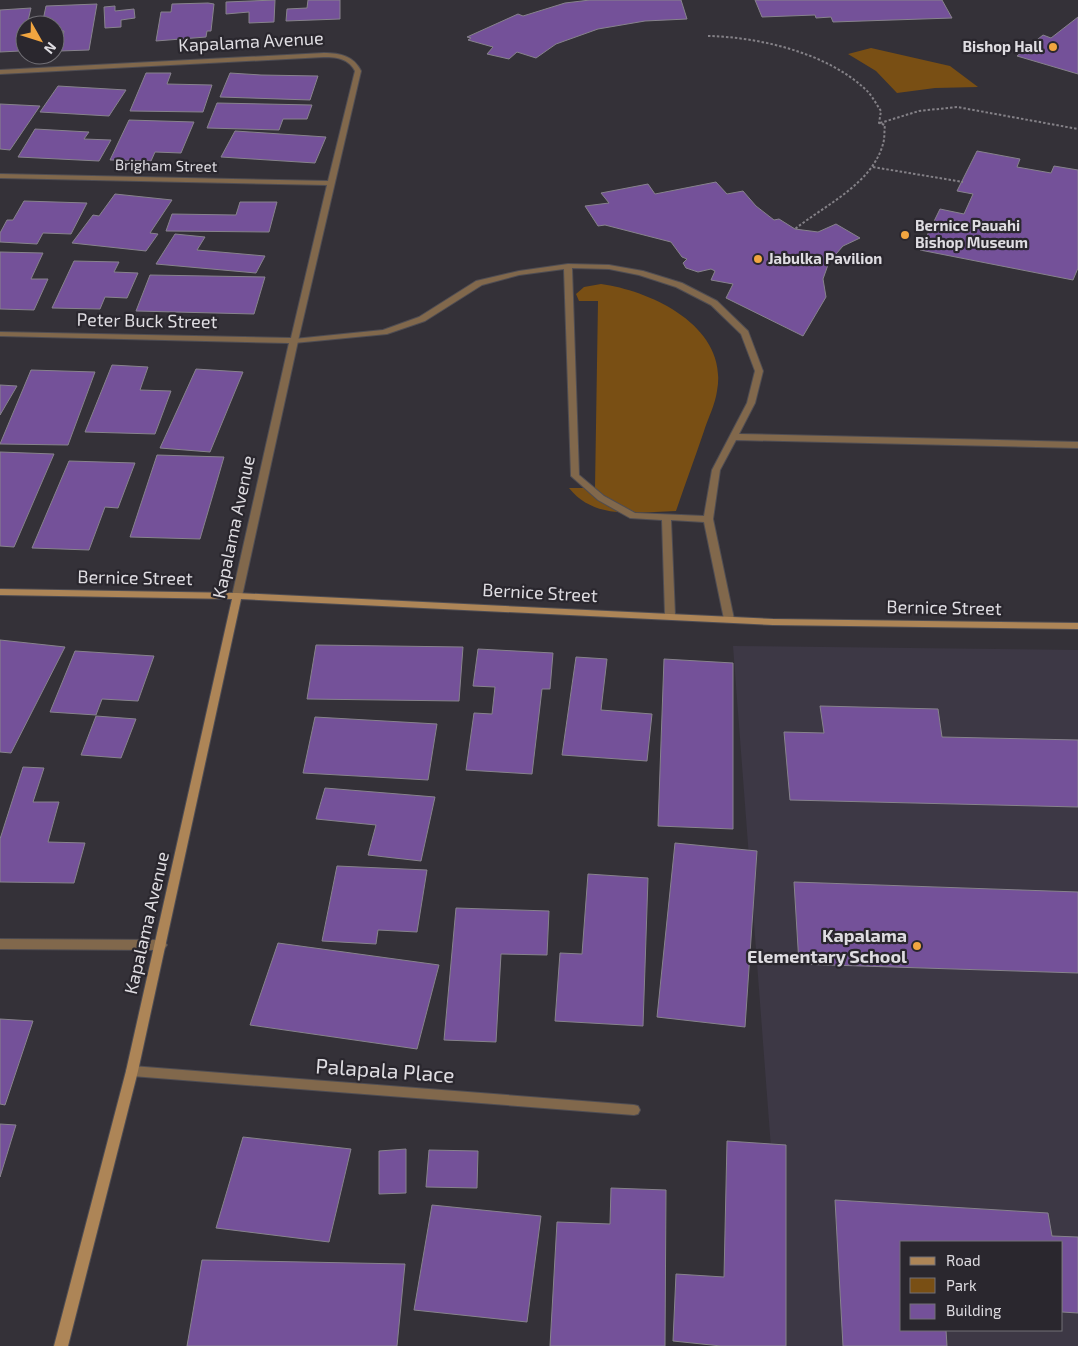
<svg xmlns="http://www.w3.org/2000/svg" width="1078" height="1346" viewBox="0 0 1078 1346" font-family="'Exo 2',sans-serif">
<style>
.built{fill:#3d3845;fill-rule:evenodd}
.green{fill:#794f14}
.building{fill:#745199;stroke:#87838c}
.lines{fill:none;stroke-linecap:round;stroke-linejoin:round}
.lane-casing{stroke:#4f4d53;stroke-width:2}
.street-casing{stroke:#4f4d53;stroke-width:2}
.secondary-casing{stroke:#4f4d53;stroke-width:2}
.path{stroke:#848187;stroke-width:2;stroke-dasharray:2.5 2;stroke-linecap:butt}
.lane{fill:#81684c;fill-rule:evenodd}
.street{fill:#81684c;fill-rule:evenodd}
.secondary{fill:#ad8557;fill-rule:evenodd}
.poi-dot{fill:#f1a540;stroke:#2a272e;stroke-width:2}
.labels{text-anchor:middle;stroke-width:4.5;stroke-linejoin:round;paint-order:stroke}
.far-poi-label{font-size:15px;font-weight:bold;fill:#dfdde2;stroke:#2a272e;text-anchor:start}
.far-street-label{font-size:15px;fill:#dfdde2;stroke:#2a272e}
.street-label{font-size:18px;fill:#dfdde2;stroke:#2a272e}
.poi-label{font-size:18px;font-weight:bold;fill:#dfdde2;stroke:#2a272e;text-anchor:end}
.near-street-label{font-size:21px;fill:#dfdde2;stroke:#2a272e}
</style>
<rect width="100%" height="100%" fill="#343138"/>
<path class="built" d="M733 646 1078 650V1346H786ZM902 1242H1062V1330H902Z"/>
<path class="green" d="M871 48 950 66 978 87 935 88 897 93 876 71 848 54Z
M601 284C652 291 729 327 717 391 715 405 708 418 704 431 695 458 685 484 676 511 639 512 595 521 569 488H595L598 301H579L576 294 584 287Z"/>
<path class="building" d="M275 0 274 22 249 23V12L226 14V2Z
M308 0H340V19L286 21 287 9 307 8Z
M681 0 687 19 645 21 598 29 556 44 536 58 517 52 509 59 487 54 493 47 468 40 471 38 467 37 518 14 523 16 565 3 590 0Z
M755 0H942L952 18 833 22 831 17 816 18 815 15 762 17Z
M208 3 214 4 211 31H207L206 37 156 41 161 12H171L172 4Z
M97 4 89 50 60 51 64 31H55V25H42L46 6Z
M115 6V11L134 9 135 18 121 20V27L105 28 104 7Z
M31 8 27 25H25L20 51 0 52V10Z
M1078 17V74L1017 56 1043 35 1051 38Z
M146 73H171L167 84 212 85 203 112 130 111Z
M230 73 261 75 318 76 310 100 220 97Z
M58 86 126 90 109 116 40 112Z
M217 103 312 105 307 119H283L279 130 207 128Z
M0 104 40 106 10 150 0 149Z
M129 120 194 122 181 153 155 152 151 161 110 160Z
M35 129 89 132 84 139 111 140 99 161 18 157Z
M235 131 326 137 315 163 221 157Z
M977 151 1020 159 1017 167 1051 173 1054 166 1078 170V268L1073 280 920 250 940 209 964 214 973 194 957 191Z
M716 182 727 194 743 191 756 206 774 220 779 219 795 229 818 232 836 224 860 238 843 246 829 262 823 279 826 297 803 336 726 298 733 284 711 280 715 271 711 269 698 272 686 268 683 263 687 259 682 257 671 242 605 225 598 226 585 206 609 203 601 193 648 184 655 194Z
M115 194 172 200 150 233 158 234 146 251 72 243 93 215 99 216Z
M24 201 87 203 71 234 43 233 37 244 0 242V233L7 220H13Z
M240 202H277L269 232 166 231 172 214 236 215Z
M175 234 205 237 197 250 265 256 256 273 156 264Z
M0 252 43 253 31 279H48L34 310 0 309Z
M74 261 119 262 114 272 138 273 127 298 105 297 100 309 52 308Z
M150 275 265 277 254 314 136 311Z
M112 365 148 367 140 390 171 391 155 434 85 432Z
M196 369 243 372 210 452 160 448Z
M31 370 95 372 68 445 0 444Z
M0 385 17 386 0 415Z
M0 452 54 454 14 547 0 546Z
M157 455 224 457 200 539 130 537Z
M69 461 135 463 118 508 105 507 89 550 32 548Z
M0 640 65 647 11 753 0 752Z
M316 645 463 647 459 701 307 699Z
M478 649 553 653 550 689H542L532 774 466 770 474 713 492 714 495 687 473 686Z
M75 651 154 656 138 701 102 699 96 715 50 712Z
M576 657 607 659 601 710 652 714 647 761 562 755Z
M664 659 733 663V829L658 826Z
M820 706 938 709 942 737 1078 740V807L790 800 784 732 824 733Z
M96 716 136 719 121 758 81 755Z
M315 717 437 724 428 780 303 773Z
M23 767 44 768 33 802H59L48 842 85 843 74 883 0 882V839Z
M325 788 435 797 421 861 368 855 376 825 316 819Z
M675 843 757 851 745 1027 657 1017Z
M337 866 427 870 417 932 378 930 376 944 322 941Z
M588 874 648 878 643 1026 555 1021 560 953 582 954Z
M794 882 1078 892V973L799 964Z
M456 908 549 911 547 955 501 954 496 1042 444 1040Z
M278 943 439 965 417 1049 250 1025Z
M0 1019 33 1021 5 1105 0 1104Z
M0 1124 16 1125 0 1177Z
M243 1137 351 1149 329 1242 216 1228Z
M727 1141 786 1145V1346H721L673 1341 676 1274 724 1277Z
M406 1149V1193L379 1194V1151Z
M429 1150 478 1151 477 1188 426 1187Z
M611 1188 666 1190 665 1346H550L557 1222 610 1224Z
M835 1200 1048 1213 1052 1236 1078 1237V1313L1062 1312V1242H902V1330H946L947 1346H843Z
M432 1205 541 1216 527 1322 414 1310Z
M202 1260 405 1264 397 1346H187Z"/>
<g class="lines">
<defs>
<path id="lane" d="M568 264 609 265 643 271 682 283 717 301 748 331 763 371 755 403 739 434 1078 442V448L736 440 720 470 713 519 734 619 729 622 724 619 704 522 671 520 675 615 673 617H667L665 615 662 520 630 518 598 500 571 476 564 269 519 275 482 285 425 321 387 334 294 343 290 341 294 339 383 330 419 317 476 281 519 271ZM572 268 609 269 639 275 676 287 711 305 741 334 755 371 747 403 712 470 704 516 635 513 604 496 579 475Z"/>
<path id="street" d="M324 53C340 53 354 56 361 71L298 341 242 596 237 599 232 596 289 343 0 336V332L291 338 327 185 0 178V174L328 181 355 71C349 59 337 57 324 57L0 74V70Z
M0 939 161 940 165 942 167 945 165 948 161 950 0 949Z
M132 1066 634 1105 638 1106 640 1110 638 1114 634 1115 132 1076 128 1075 126 1071 128 1067Z"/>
<path id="secondary" d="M0 589 237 593 773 619 1078 623V629L773 625 241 599 138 1071 68 1346H54L126 1071 232 599 0 595Z"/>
</defs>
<use href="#lane" class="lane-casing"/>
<use href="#street" class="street-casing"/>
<use href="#secondary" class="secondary-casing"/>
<path class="path" d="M708 36C759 37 827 53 865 89 872 95 876 104 881 111L879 123 885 125C884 131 885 138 883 144 872 184 825 205 795 229
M880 123 919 111 957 107 1078 129
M873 167 963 182"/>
<use href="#lane" class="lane"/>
<use href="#street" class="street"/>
<use href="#secondary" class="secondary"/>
</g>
<g class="poi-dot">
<circle cx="1053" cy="47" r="5"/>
<circle cx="905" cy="235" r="5"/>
<circle cx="758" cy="259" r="5"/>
<circle cx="917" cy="946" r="5"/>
</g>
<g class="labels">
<g class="far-poi-label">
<text x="1043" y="52" text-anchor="end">Bishop Hall</text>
<text x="915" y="231">Bernice Pauahi<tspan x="915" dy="17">Bishop Museum</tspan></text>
<text x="768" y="264">Jabulka Pavilion</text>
</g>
<g class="far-street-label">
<text transform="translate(166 166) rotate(1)" y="5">Brigham Street</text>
</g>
<g class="street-label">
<text transform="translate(251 42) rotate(-3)" y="6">Kapalama Avenue</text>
<text transform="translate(147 321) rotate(1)" y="6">Peter Buck Street</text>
<text transform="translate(234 527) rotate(-78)" y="6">Kapalama Avenue</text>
<text transform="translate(135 578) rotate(1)" y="6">Bernice Street</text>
<text transform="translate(540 593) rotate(3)" y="6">Bernice Street</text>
<text transform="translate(944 608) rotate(1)" y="6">Bernice Street</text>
<text transform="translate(147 923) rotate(-77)" y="6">Kapalama Avenue</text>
</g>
<g class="poi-label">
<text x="907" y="942">Kapalama<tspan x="907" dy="21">Elementary School</tspan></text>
</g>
<g class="near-street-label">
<text transform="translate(385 1071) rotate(4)" y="7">Palapala Place</text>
</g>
</g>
<rect x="900" y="1241" width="162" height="90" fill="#2a272e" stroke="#727076"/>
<rect x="910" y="1257" width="25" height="8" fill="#ad8557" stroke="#727076"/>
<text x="946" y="1266" font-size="15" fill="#dfdde2">Road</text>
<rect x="910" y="1278" width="25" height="15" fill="#794f14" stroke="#727076"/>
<text x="946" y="1291" font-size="15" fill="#dfdde2">Park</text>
<rect x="910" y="1304" width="25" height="15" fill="#745199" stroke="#727076"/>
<text x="946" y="1316" font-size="15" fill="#dfdde2">Building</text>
<g transform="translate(40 40) rotate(129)"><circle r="24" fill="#2a272e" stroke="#727076"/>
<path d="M0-4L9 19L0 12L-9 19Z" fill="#f1a540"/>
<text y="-8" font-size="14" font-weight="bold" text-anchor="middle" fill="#dfdde2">N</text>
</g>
</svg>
